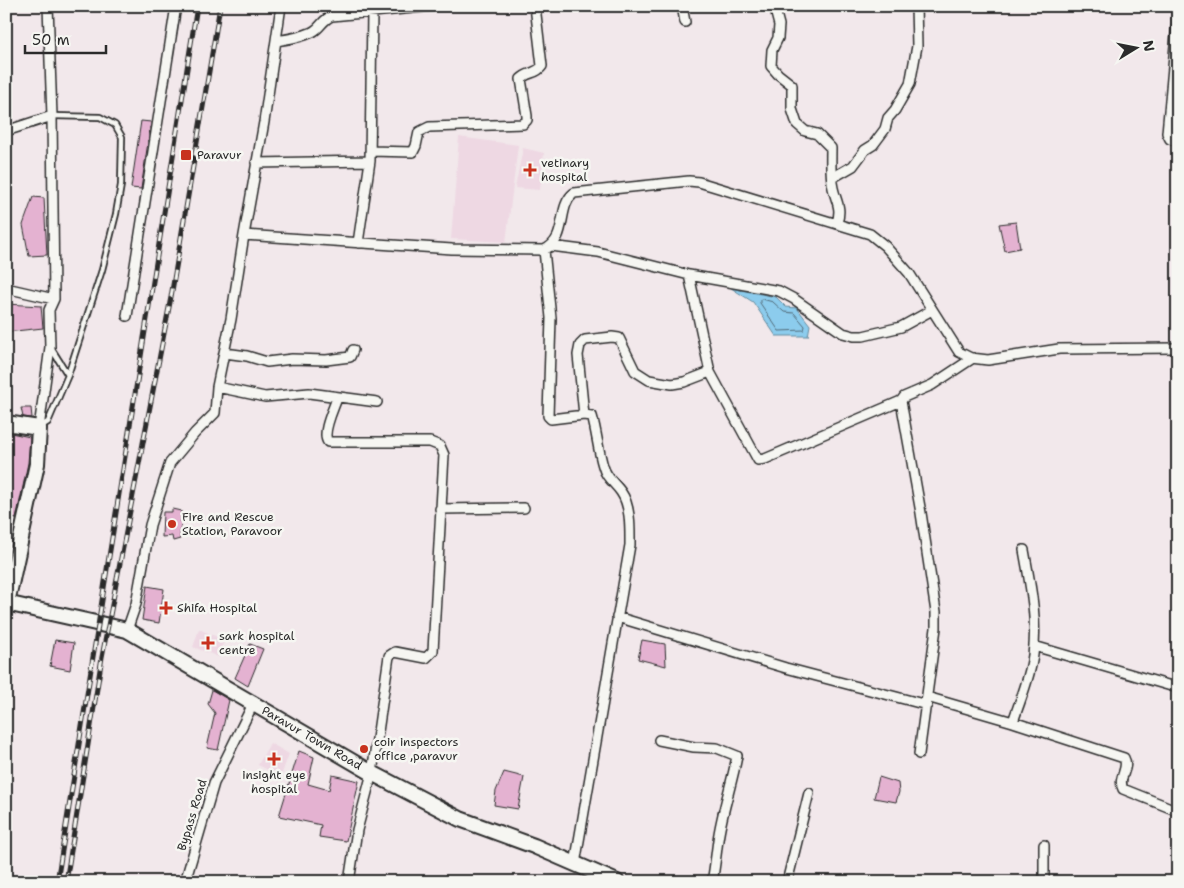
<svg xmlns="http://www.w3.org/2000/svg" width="1184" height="888" viewBox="0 0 1184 888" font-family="'Shantell Sans',sans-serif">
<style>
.built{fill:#eed8e3}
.water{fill:#8ccced;stroke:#658c9f}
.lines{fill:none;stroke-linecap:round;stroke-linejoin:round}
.shore{stroke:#526b79;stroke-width:1}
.building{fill:#e4b2d1;stroke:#2b2b2b}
.lane-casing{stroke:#2b2b2b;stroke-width:8}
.street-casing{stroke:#2b2b2b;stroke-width:12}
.secondary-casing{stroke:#2b2b2b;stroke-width:18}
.lane{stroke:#f6f6f2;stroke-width:4.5}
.street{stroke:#f6f6f2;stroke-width:9}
.secondary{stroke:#f6f6f2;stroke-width:14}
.rail-casing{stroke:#2b2b2b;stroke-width:5}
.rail{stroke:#f6f6f2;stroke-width:3;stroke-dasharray:9;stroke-linecap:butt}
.poi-dot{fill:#c8321e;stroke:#f6f6f2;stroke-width:2}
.labels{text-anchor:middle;stroke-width:5;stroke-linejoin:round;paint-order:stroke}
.poi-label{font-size:12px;fill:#2b2b2b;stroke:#f6f6f2;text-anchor:start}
.street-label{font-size:12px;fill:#2b2b2b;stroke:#f6f6f2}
</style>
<rect width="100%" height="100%" fill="#f2e8eb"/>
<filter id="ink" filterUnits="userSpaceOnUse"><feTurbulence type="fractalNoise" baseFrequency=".02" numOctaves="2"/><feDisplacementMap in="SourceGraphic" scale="10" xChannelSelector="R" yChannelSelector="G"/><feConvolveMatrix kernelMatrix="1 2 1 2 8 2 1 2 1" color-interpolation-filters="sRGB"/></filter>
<g filter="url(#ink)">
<path class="built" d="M459 137 518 145 506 242 451 239Z
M523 148 544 153 540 190 515 188Z
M199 629 224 640 219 657 193 647Z
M270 743 289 754 281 776 258 765Z"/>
<path class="water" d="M731 288 776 297 786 307 797 308 810 325 808 336H776L753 302Z"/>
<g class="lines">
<path class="shore" d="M762 299 773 302 784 312 794 313 805 326 804 330 779 331 760 303V300Z"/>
</g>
<path class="building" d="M141 121 151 122 141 189 131 188Z
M33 197 44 198 47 255 29 256 23 225Z
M1016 222 1020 248 1005 251 999 224Z
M6 304 41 306 43 328 6 332Z
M21 408H31L32 418 23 417Z
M6 432 30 437 28 463 16 519 6 517Z
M172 509 181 511 180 539 173 541 172 536 162 537 163 512H172Z
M147 586 164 589 159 623 142 620Z
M55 640 74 643 70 670 50 666Z
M642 640 665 644 666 666 638 659Z
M250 644 263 649 248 686 235 678Z
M212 690 229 700 218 750 207 748 215 713 208 704Z
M299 751 314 757 308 784 329 790 332 775 359 781 346 841 319 837 321 825 279 816Z
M504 772 524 777 518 809 494 805 496 791Z
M879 777 898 783 899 792 896 802 874 798Z"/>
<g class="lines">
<defs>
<path id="lane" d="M51 348 68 375
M40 427 48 422 68 375 102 270 116 214 121 185 122 137 115 125 100 117 52 116"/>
<path id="street" d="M682 6 685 22
M774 6 779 25 778 38 772 50 771 66 778 74 792 85V109L797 124 805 131 817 134 831 148C831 161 830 175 833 188 836 202 842 207 837 223
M1177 6V23L1167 133 1170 139 1178 142
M276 41C288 39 304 37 314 31 321 27 323 19 332 16L434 6
M6 131 52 116
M370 151 413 152 416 146 419 132 429 127 523 124 527 120V116L521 79C527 72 537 74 542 66L535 6
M256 163 370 161
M832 178 853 166 865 150 873 145 885 129 888 118 895 110 910 84 917 46 916 6
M244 235 264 122 281 6
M358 243 370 161 372 12
M551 246 598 252 689 275 779 291 794 299 843 333 854 336H863L901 327 932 310
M544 250 551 318 548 416 551 419 584 415 592 416C597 433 598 450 603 466 606 478 614 482 621 492 631 506 630 529 630 545L575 864
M689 275 710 372 758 460 765 459 901 401
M6 288 54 299
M127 316 176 6
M225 353 247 356 267 362 292 359 326 360 350 357 353 350
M217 387 265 397 309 393 377 402
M337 398C334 408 321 433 328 442H430L440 446 444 455 433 651 426 658 395 652 389 656 372 773 357 830 349 882
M584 415 578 355 580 345 585 340 612 337 619 338 635 371 649 380 672 384 684 382 710 372
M39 428 50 347 49 310 54 299 52 116 48 6
M440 509 524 508
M617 617 786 668 927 705
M127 630 136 604 150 525 170 463 195 433 215 413 217 387 231 319 244 235 452 249 544 250C569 239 556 207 574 193L689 181 699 182 870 234 885 246 909 273 959 352 971 358 988 360 1059 349 1178 348
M1034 646 1178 688
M927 697 1013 722 1124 758C1130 769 1117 777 1123 789L1178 811
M1013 722C1020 700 1030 678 1033 655 1038 620 1030 584 1024 550
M659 740 694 747 717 748 737 756C732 784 722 811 718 840 716 854 715 867 712 882
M919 754 936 628V612L921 513 901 401 904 397 932 385 973 358
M185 882 214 783 253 704
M787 882 809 793
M1044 882V845"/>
<g id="secondary">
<path d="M6 423 39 428 37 464 7 603"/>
<path id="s1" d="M6 603 127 630 372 773 460 819 534 846 617 882"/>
</g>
</defs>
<use href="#lane" class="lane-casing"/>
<use href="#street" class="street-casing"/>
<use href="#secondary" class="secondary-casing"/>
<use href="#lane" class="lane"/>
<use href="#street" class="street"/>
<use href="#secondary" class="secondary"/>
<defs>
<path id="rail" d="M57 882 197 6
M66 882 102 657 171 297 220 6"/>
</defs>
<use href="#rail" class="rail-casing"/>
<use href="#rail" class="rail"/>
</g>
</g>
<g class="poi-dot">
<rect x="180" y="149" width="12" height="12" rx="2.5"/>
<path d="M527.5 162.5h5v5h5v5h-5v5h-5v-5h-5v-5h5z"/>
<circle cx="172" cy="524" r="5"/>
<path d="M163.5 600.5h5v5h5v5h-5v5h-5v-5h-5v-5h5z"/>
<path d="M205.5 635.5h5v5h5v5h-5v5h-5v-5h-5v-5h5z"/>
<circle cx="364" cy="749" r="5"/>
<path d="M271.5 751.5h5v5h5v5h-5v5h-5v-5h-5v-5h5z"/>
</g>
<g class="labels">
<g class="poi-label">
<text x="197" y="159">Paravur</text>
<text x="541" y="167">vetinary<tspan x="541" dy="14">hospital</tspan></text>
<text x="182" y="521">Fire and Rescue<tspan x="182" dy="14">Station, Paravoor</tspan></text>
<text x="177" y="612">Shifa Hospital</text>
<text x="219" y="640">sark hospital<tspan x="219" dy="14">centre</tspan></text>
<text x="374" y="746">coir inspectors<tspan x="374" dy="14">office ,paravur</tspan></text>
<text x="274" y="779" text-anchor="middle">insight eye<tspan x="274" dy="14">hospital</tspan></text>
</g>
<g class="street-label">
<text dy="4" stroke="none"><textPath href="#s1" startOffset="338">Paravur Town Road</textPath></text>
<text transform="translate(192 815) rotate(-73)" y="4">Bypass Road</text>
</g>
</g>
<rect width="1184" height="888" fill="none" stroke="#f6f6f2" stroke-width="25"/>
<rect x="12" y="12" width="1159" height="863" fill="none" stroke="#2b2b2b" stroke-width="2" filter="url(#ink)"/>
<g transform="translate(1136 48) rotate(80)" stroke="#f6f6f2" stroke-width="4" paint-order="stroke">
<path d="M0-4L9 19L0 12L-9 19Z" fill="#2b2b2b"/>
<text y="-8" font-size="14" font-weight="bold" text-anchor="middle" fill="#2b2b2b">N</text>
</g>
<path d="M25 45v8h81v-8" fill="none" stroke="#2b2b2b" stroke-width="2.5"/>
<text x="32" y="45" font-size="15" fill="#2b2b2b" stroke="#f6f6f2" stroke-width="4" paint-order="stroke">50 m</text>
</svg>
